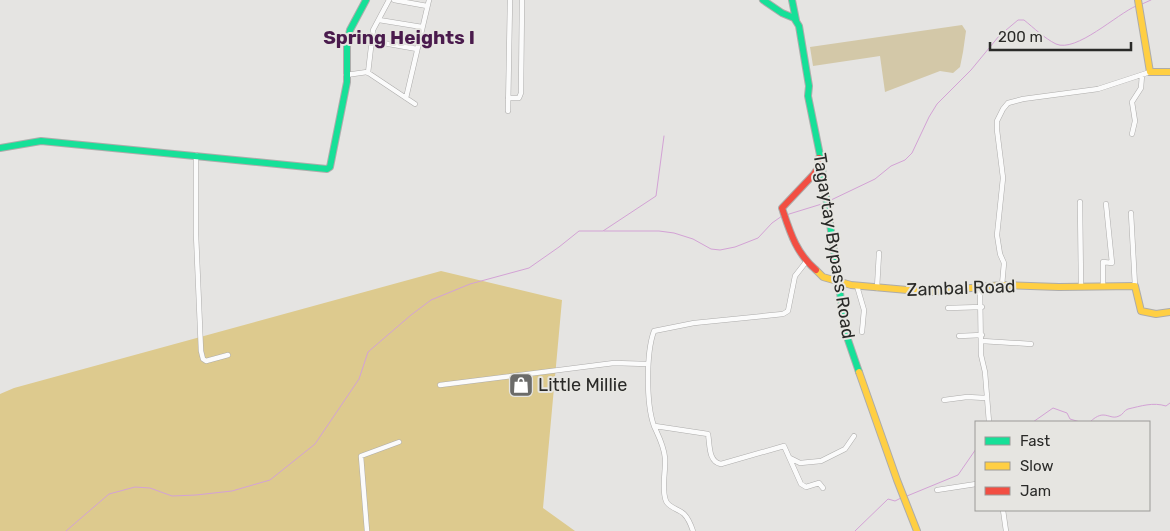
<svg xmlns="http://www.w3.org/2000/svg" width="1170" height="531" viewBox="0 0 1170 531" font-family="Rubik,sans-serif">
<style>
.green{fill:#d3c8a8}
.forest{fill:#ddca8e}
.lines{fill:none;stroke-linecap:round;stroke-linejoin:round}
.stream{stroke:#d3a2d5;stroke-width:1}
.street-casing{stroke:#adacab;stroke-width:5.5}
.fast-casing{stroke:#adacab;stroke-width:8}
.slow-casing{stroke:#adacab;stroke-width:8}
.jam-casing{stroke:#adacab;stroke-width:8}
.street{stroke:#fbfbfb;stroke-width:4.5}
.fast{stroke:#16e098;stroke-width:6}
.slow{stroke:#ffcf43;stroke-width:6}
.jam{stroke:#f24e42;stroke-width:6}
.labels{text-anchor:middle;stroke-width:4;stroke-linejoin:round;paint-order:stroke}
.street-label{font-size:18px;fill:#2a2a28;stroke:#e6e5e1}
.poi-label{font-size:18px;fill:#2a2a28;stroke:#e6e5e1;text-anchor:start}
.neighbourhood-label{font-size:19px;font-weight:bold;fill:#4a1b4d;stroke:#e6e5e1}
</style>
<rect width="100%" height="100%" fill="#e5e4e2"/>
<path class="green" d="M962 25 966 31 963 52 960 67 953 73 940 71 885 92 880 56 813 66 810 47Z"/>
<path class="forest" d="M441 271 562 300 543 508 575 531H0V394L14 388Z"/>
<g class="lines">
<path class="stream" d="M1142 4 1151 0
M829 201 875 179 891 166 905 160 912 153 929 117 937 104 971 70 999 36 1018 20H1024C1034 28 1044 38 1056 44 1076 53 1117 14 1136 6
M786 215 825 203
M604 231H659L674 233 693 239 711 249 720 250 735 247 758 238 772 223 782 216
M1020 422H1030
M1033 422 1053 408 1067 413 1070 419 1080 422
M1090 422C1093 419 1098 415 1103 415 1109 415 1113 419 1119 416 1123 415 1124 410 1128 409 1141 406 1153 402 1166 406L1170 403
M907 496 958 475 976 449
M66 531 109 494 135 487 150 488 172 496 196 495 232 491 270 480 315 444 359 379 368 352 411 315 431 300 470 284 529 268 559 247 579 231H603L656 196 664 136
M855 531 888 499 895 501 901 498"/>
<defs>
<path id="street" d="M394 0 427 6
M379 20 422 27
M372 41 417 49
M368 73 373 30 389 0
M346 75 367 72 415 104
M406 98 429 0
M508 98H519L521 93 522 0
M508 111 510 0
M1132 134 1135 121 1132 102 1141 88 1142 75
M196 155V234L201 351 203 359 206 361 228 355
M1080 202 1081 286
M1131 213 1135 286
M1002 285 1004 263 1000 254 997 235 1003 178 997 130V121L1003 109 1008 103 1023 99 1098 89 1150 72
M857 286 864 310 862 332
M1103 286V262L1112 263 1106 204
M877 288 879 253
M980 288 981 355 985 372 989 422
M948 308 982 307
M959 336 982 335
M982 341 1031 344
M440 385 614 363 647 364
M944 400 967 397 986 398
M655 426 708 434C710 444 708 462 721 464L784 446 801 484 806 487 819 483 823 488
M790 458 800 463 821 461 845 449 854 436
M937 490 976 484
M1003 510 1006 531
M367 531 361 456 399 442
M693 531C691 525 688 518 684 514 679 509 669 508 666 501 661 489 666 471 665 458 664 446 659 437 654 426 646 404 646 353 654 331L694 323 783 314 788 311 795 276 806 262"/>
<path id="fast" d="M763 0 782 13 794 18 799 26 809 86 808 96 820 155 846 334 859 372
M792 0 796 20
M0 148 41 141 327 169 330 167 347 82V43L350 30 366 0"/>
<path id="slow" d="M1138 0 1150 72H1170
M816 270 823 277 851 285 930 292 1002 285 1059 287 1135 286 1141 311 1156 314 1170 312
M859 372 897 480 917 531"/>
<path id="jam" d="M816 270C796 253 790 232 782 208L814 174 818 168 819 158"/>
</defs>
<use href="#street" class="street-casing"/>
<use href="#fast" class="fast-casing"/>
<use href="#slow" class="slow-casing"/>
<use href="#jam" class="jam-casing"/>
<use href="#street" class="street"/>
<use href="#fast" class="fast"/>
<use href="#slow" class="slow"/>
<use href="#jam" class="jam"/>
</g>
<defs>
<symbol id="shop-square" viewBox="-11 -11 22 22"><rect x="-9" y="-9" width="18" height="18" rx="4" fill="#6b6b69" stroke="#e6e5e1"/><path d="M-5-2.5h2.3a2.7 3.5 0 0 1 5.4 0H5L5.5 6h-11ZM-1.5-2.5h3a1.5 2.3 0 0 0-3 0Z" fill="#fff"/></symbol>
</defs>
<g fill-rule="evenodd">
<use href="#shop-square" x="507" y="371" width="28" height="28"/>
</g>
<g class="labels">
<g class="street-label">
<text transform="translate(834 246) rotate(81)" y="6">Tagaytay Bypass Road</text>
<text transform="translate(961 288) rotate(-2)" y="6">Zambal Road</text>
</g>
<g class="poi-label">
<text x="538" y="391">Little Millie</text>
</g>
<g class="neighbourhood-label">
<text x="399" y="44">Spring Heights I</text>
</g>
</g>
<rect x="975" y="421" width="175" height="90" fill="#e6e5e1" stroke="#9b9a97"/>
<rect x="985" y="437" width="25" height="8" fill="#16e098" stroke="#9b9a97"/>
<text x="1020" y="446" font-size="15" fill="#2a2a28">Fast</text>
<rect x="985" y="462" width="25" height="8" fill="#ffcf43" stroke="#9b9a97"/>
<text x="1020" y="471" font-size="15" fill="#2a2a28">Slow</text>
<rect x="985" y="487" width="25" height="8" fill="#f24e42" stroke="#9b9a97"/>
<text x="1020" y="496" font-size="15" fill="#2a2a28">Jam</text>
<path d="M990 42v8h141v-8" fill="none" stroke="#2a2a28" stroke-width="2.5"/>
<text x="998" y="42" font-size="15" fill="#2a2a28" stroke="#e6e5e1" stroke-width="4" paint-order="stroke">200 m</text>
</svg>
